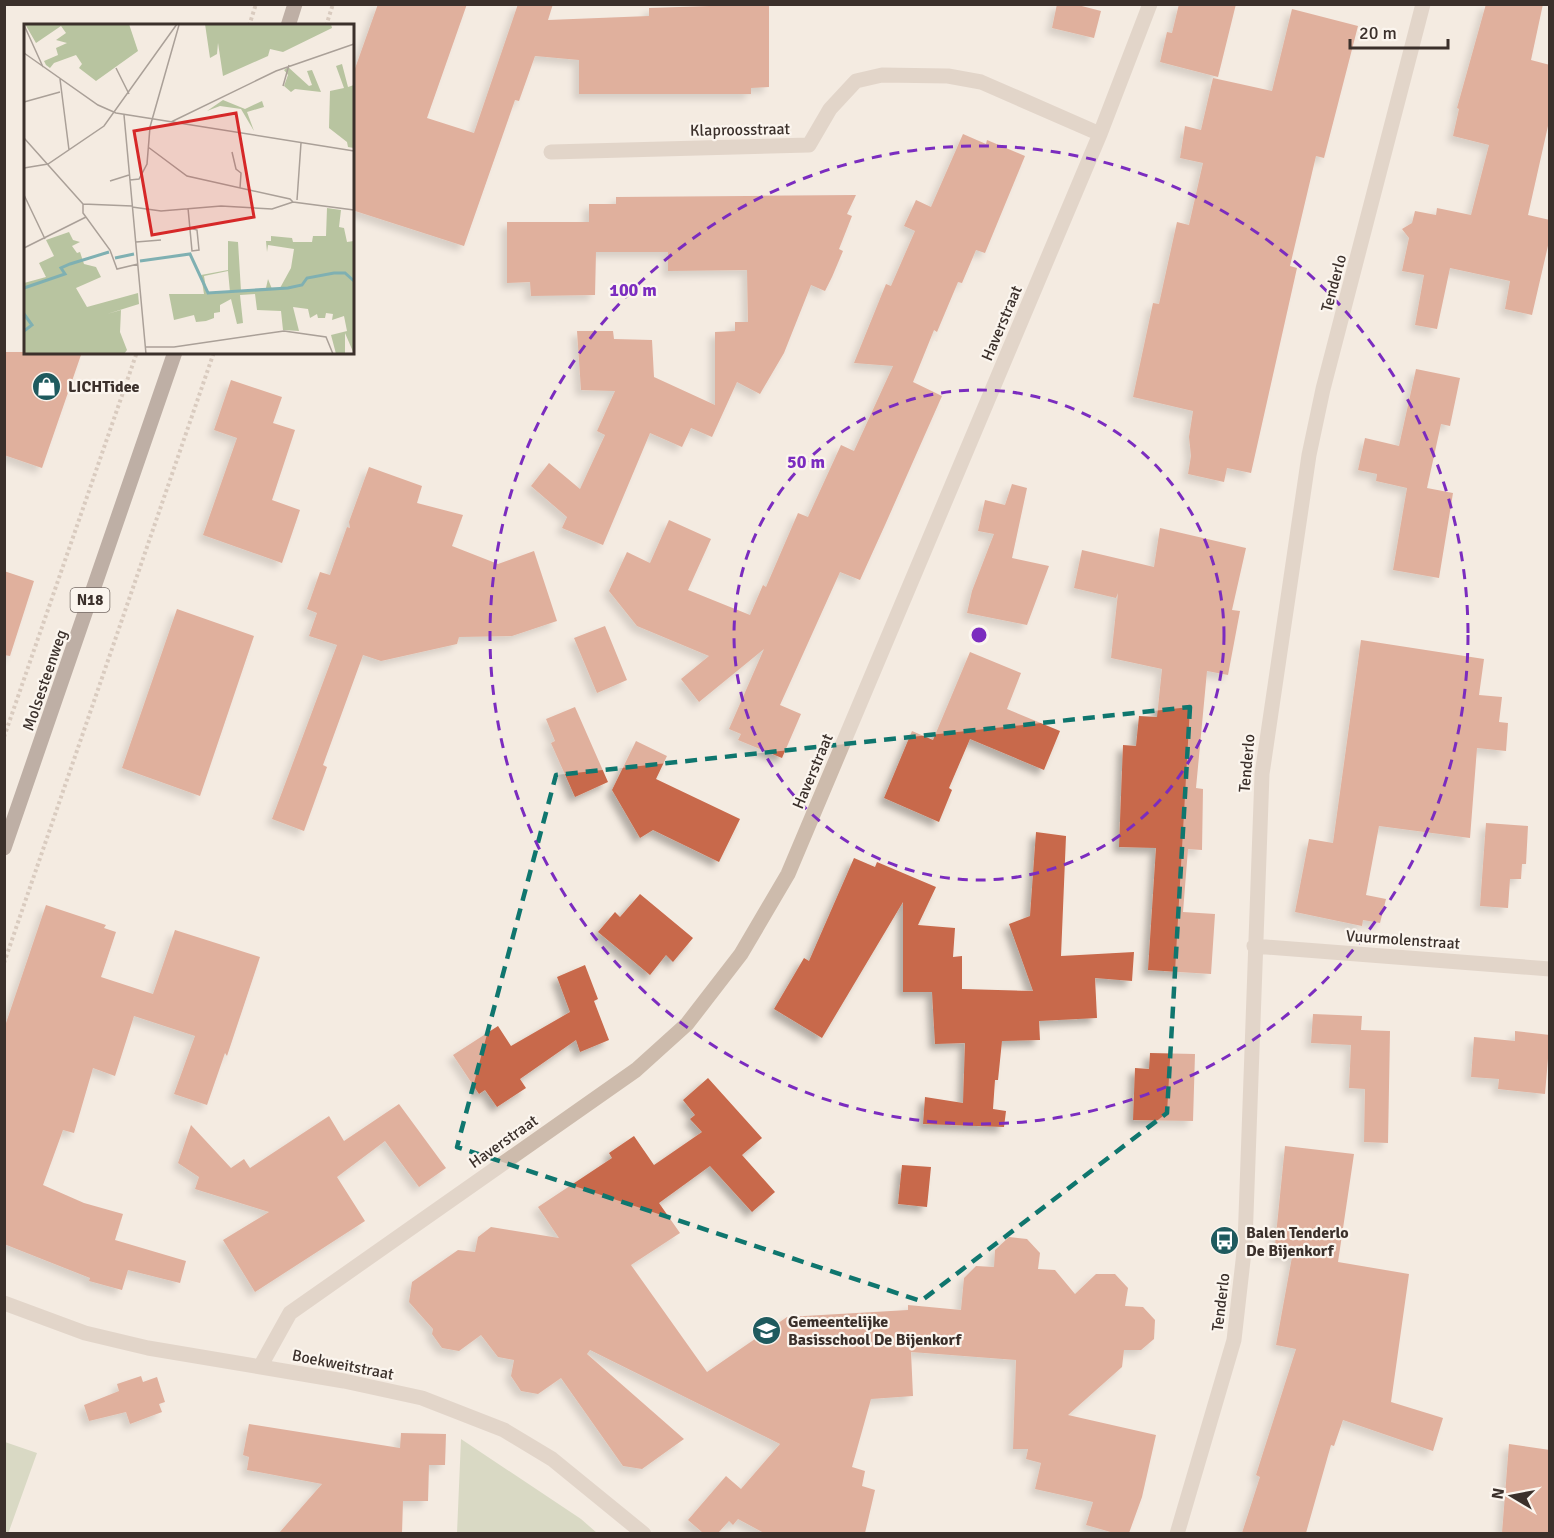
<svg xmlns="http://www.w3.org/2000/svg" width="1554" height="1538" viewBox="0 0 1554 1538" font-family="Signika,sans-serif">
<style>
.green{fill:#b8c4a0}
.building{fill:#c8694b;filter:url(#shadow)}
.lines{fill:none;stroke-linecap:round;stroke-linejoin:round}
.path{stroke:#b9a596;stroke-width:4;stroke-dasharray:3 3;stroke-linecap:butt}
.minor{stroke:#cdbbac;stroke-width:15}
.primary{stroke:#7d675c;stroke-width:15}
.marked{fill:none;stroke:#0f766e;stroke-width:4.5;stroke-dasharray:12 8;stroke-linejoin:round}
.ring{fill:none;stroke:#7b2cbf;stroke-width:3;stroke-dasharray:10 8}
.labels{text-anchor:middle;stroke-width:4.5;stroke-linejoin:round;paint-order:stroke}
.shield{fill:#fbf5ee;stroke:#756b66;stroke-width:1.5}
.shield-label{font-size:15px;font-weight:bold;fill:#3b302b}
.street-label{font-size:16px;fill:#3b302b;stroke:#fbf5ee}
.poi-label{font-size:16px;font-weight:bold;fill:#3b302b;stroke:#fbf5ee;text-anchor:start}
.inset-river{fill:none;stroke:#7fb0b2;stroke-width:3}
.inset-road{fill:none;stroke:#aaa098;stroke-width:1.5}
.view{fill:#d62828;fill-opacity:0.15;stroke:#d62828;stroke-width:3}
.inset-edge{fill:none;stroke:#3b302b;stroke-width:3}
.centre{fill:#7b2cbf;stroke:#fbf5ee;stroke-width:3}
.ring-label{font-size:18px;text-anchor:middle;font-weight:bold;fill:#7b2cbf;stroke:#fbf5ee;stroke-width:4.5;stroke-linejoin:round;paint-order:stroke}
</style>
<defs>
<filter id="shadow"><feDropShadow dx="-5.5" dy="5.5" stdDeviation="3" flood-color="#0004"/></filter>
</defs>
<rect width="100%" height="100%" fill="#f4ebe1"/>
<path class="green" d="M461 1439 581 1519 597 1533H457Z
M5 1442 37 1453 8 1534 4 1533Z"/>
<path class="building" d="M378 4H467L427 118 474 133 518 4H553L548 20 649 16V8L769 4V87L751 88V94H579V60L535 56 519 101 515 100 464 246 352 210V77Z
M1057 4H1074L1101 11 1094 38 1052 28Z
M1179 4H1236L1218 77 1160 62 1167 32 1172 33Z
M1486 4H1543L1531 60 1550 65V117L1528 215 1550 220V237L1532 315 1505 309 1510 281 1450 268 1437 329 1415 325 1424 275 1402 271 1409 238 1402 229 1412 223 1415 211 1436 215 1437 208 1471 215 1489 145 1453 136 1459 109 1457 108Z
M1292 9 1358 26 1324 158 1316 156 1290 266 1297 268 1251 473 1227 468 1224 482 1188 474 1191 456 1189 437 1193 411 1133 397 1153 303 1159 304 1177 222 1189 225 1203 163 1180 158 1185 126 1201 130 1213 78 1272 91Z
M963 134 986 144 987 140 1025 156 985 253 976 250 962 283 958 282 937 332 934 330 913 382 942 396 885 525 860 580 840 572 780 705 801 714 782 758 738 740 741 734 729 729 764 649 699 702 681 679 709 656 637 626 609 591 627 552 650 563 669 520 711 539 688 590 750 615 763 585 766 587 798 513 808 517 841 445 854 451 893 366 854 363 886 284 891 286 915 231 904 226 916 200 931 207Z
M856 195 847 214 852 216 839 249 843 251 832 277 825 291 811 285 784 353 760 394 737 382 712 437 691 428 682 447 650 433 603 545 562 528 567 517 531 486 549 463 580 489 605 435 597 431 615 391 581 390 577 331H613L614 339 652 340 654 377 715 405V332L735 331V322H748L747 270 668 271V252H596L595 295 531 296 530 282 507 283V222H589V204H616V197Z
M4 352H82L42 468 4 455Z
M1416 369 1460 378 1450 426 1441 424 1427 488 1453 493 1439 578 1393 570 1407 488 1376 481 1377 474 1358 470 1365 438 1399 446Z
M231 380 282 397 273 423 295 430 272 500 300 510 282 563 203 535 237 438 214 430Z
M369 467 422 486 417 503 463 515 452 546 498 564 534 551 557 621 512 636 459 637 457 644 381 661 363 655 323 765 327 767 304 831 272 819 337 645 309 636 317 613 307 609 320 572 330 575 347 527 350 528 349 522Z
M1012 484 1027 488 1012 558 1049 566 1027 625 967 613 972 591 994 534 978 531 985 500 1005 505Z
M1160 528 1246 548 1232 610 1240 611 1228 675 1207 671 1196 788 1203 789 1202 850 1188 849 1183 912 1215 914 1211 974 1148 970 1156 848 1119 847 1123 745 1136 746 1139 716 1157 717 1162 669 1111 658 1118 593 1116 598 1074 588 1082 550 1154 567Z
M4 571 34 581 10 656 4 655Z
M177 609 254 636 200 796 122 768Z
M605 626 627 680 597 693 574 638Z
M1361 640 1484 659 1479 695 1502 697 1499 722 1508 723 1506 751 1477 748 1470 838 1379 826 1366 895 1386 899 1380 923 1363 920 1362 926 1295 912 1309 839 1333 843Z
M970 652 1021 673 1007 709 1060 731 1044 770 970 739 949 788 952 790 939 822 884 798 912 731 933 740Z
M575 707 608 782 575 797 551 743 555 741 546 719Z
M636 741 667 756 656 779 740 819 719 862 653 830 640 838 612 790Z
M1486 823 1528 826 1526 864H1522L1521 879H1510L1508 908 1480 906Z
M1036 832 1066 836 1061 956 1134 952 1132 981 1095 978 1097 1018 1039 1021 1040 1040 1002 1041 998 1080H995L993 1109 1006 1111 1004 1127 923 1124 925 1097 963 1103 965 1043 935 1044 932 992H903V902L822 1038 774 1009 804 958 809 961 854 858 875 867 877 862 936 887 918 925 955 928 953 957 962 956V989L1033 991 1009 924 1030 916Z
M640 894 693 938 673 962 666 955 650 975 598 932 615 912 620 917Z
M46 905 106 925 104 928 116 932 101 977 153 994 175 930 260 957 227 1056 225 1053 207 1105 174 1094 195 1036 134 1016 115 1076 93 1068 74 1133 63 1130 43 1185 84 1203 123 1214 115 1240 186 1261 180 1283 128 1270 122 1290 89 1281 90 1278 4 1244V1029Z
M585 965 598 999 594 1001 609 1040 580 1052 576 1040 520 1079 526 1088 497 1107 485 1090 479 1094 453 1055 498 1026 511 1046 570 1012 557 977Z
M1313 1014 1362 1016 1361 1030 1390 1031 1388 1143 1364 1142 1365 1089 1349 1088 1351 1045 1311 1043Z
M1515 1031 1550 1035 1545 1094 1498 1089 1499 1079 1471 1077 1474 1037 1515 1041Z
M1150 1053 1195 1054 1193 1121 1133 1120 1135 1068 1149 1069Z
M708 1078 762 1138 742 1155 775 1192 752 1212 710 1166 659 1203 680 1233 631 1265 707 1372 787 1317 908 1310V1305L961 1310 964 1278 976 1266 994 1267 995 1250 1009 1237 1027 1239 1040 1253 1038 1269 1055 1270 1075 1294 1096 1274H1115L1128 1288 1125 1306 1143 1307 1155 1320 1154 1339 1141 1350H1124L1122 1367 1068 1415 1156 1435 1142 1497 1129 1533H1114L1086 1525 1093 1502 1035 1489 1041 1463 1026 1459 1028 1449H1013L1016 1360 911 1352 913 1396 871 1399 852 1467 865 1471 862 1486 875 1490 865 1533H764L738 1519 733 1525 729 1521 718 1533H703L688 1520 726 1476 741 1489 780 1444 590 1350 587 1354 684 1439 642 1469 623 1466 561 1378 538 1394 521 1391 511 1376 514 1360 498 1357 481 1335 459 1351 442 1348 432 1334 433 1329 409 1302 412 1282 458 1250 475 1252 478 1237 491 1227 559 1238 538 1207 612 1158 609 1153 634 1136 654 1165 702 1132 690 1119 695 1115 683 1100Z
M399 1104 446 1168 419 1187 385 1141 337 1177 365 1221 255 1292 223 1240 269 1212 195 1189 199 1177 178 1163 191 1125 231 1168 244 1159 250 1168 329 1116 344 1141Z
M1285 1146 1354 1154 1338 1262 1409 1274 1391 1402 1443 1418 1433 1451 1343 1420 1334 1446 1331 1445 1306 1533H1242L1260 1477 1256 1475 1296 1349 1276 1345 1292 1257 1274 1255Z
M902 1165 931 1167 927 1207 898 1204Z
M141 1376 143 1382 157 1377 165 1402 159 1404 162 1412 130 1424 126 1412 89 1421 84 1405 119 1391 117 1384Z
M249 1424 400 1448 401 1433 446 1434 445 1465H429L428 1501H403L402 1533H279L322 1484 247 1470 249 1457 243 1455Z
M1509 1444 1550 1450V1533H1502Z"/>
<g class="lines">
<path class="path" d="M249 26 256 4
M326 26 333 4
M4 737 137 352
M4 963 214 352"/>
<path class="minor" d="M551 152 809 145 830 109 856 81 882 75 948 76 981 82 1100 134
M1254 946 1550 969
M4 1303 85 1333 148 1348 344 1381 422 1398 504 1430 552 1459 644 1534
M260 1367 290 1313 636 1070 687 1024 741 954 788 874 1100 134 1150 4
M1177 1534 1234 1340 1245 1243 1262 774 1309 455 1323 389 1423 4"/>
<path class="primary" d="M288 26 295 4
M4 848 175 352"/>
</g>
<path d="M0 0H1554V1538H0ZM1190 707 1167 1113 921 1301 457 1147 556 775Z" fill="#f4ebe1" fill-opacity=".55" fill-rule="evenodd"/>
<path class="marked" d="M1190 707 1167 1113 921 1301 457 1147 556 775Z"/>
<g class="ring">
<circle cx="979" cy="635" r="245"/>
<circle cx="979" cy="635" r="489"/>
</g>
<defs>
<symbol id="shop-disc" viewBox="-11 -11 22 22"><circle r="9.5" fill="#1f5a5e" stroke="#fbf5ee"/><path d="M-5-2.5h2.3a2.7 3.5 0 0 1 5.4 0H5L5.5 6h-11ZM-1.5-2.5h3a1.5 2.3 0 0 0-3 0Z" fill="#fff"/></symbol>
<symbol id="bus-disc" viewBox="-11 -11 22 22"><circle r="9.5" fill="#1f5a5e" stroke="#fbf5ee"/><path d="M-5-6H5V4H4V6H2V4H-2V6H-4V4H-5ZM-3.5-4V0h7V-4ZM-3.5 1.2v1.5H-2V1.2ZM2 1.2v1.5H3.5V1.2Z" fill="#fff"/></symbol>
<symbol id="school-disc" viewBox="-11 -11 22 22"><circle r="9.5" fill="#1f5a5e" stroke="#fbf5ee"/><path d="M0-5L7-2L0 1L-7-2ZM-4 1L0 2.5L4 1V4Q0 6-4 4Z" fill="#fff"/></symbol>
</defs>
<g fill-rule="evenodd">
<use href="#shop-disc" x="30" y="370" width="33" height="33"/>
<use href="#bus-disc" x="1208" y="1224" width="33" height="33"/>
<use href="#school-disc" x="750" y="1314" width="33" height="33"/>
</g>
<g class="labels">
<rect class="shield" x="70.5" y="588" width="39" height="24" rx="4.5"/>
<g class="shield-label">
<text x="90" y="605">N18</text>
</g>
<g class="street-label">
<text transform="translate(740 129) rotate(-1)" y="6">Klaproosstraat</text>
<text transform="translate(1333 283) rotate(-75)" y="6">Tenderlo</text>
<text transform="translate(1001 323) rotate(-67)" y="6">Haverstraat</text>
<text transform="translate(44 680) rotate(-71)" y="6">Molsesteenweg</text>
<text transform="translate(1246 763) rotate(-85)" y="6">Tenderlo</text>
<text transform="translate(812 771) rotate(-67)" y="6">Haverstraat</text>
<text transform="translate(1403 939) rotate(4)" y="6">Vuurmolenstraat</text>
<text transform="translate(503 1141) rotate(-35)" y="6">Haverstraat</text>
<text transform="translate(1220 1302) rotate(-83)" y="6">Tenderlo</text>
<text transform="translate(343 1364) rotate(11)" y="6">Boekweitstraat</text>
</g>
<g class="poi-label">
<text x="68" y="392">LICHTidee</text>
<text x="1246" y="1238">Balen Tenderlo<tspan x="1246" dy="18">De Bijenkorf</tspan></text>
<text x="788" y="1327">Gemeentelijke<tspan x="788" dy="18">Basisschool De Bijenkorf</tspan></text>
</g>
</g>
<g transform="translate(24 24)">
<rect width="330" height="330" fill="#f4ebe1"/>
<path d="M1 0H105L114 27 72 57 55 44 58 40 52 31 30 39 26 44 22 41 20 37 34 31 32 24 43 19 32 16 42 9 37 2 12 19ZM181 0H307L308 4 259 28 246 25 244 32 199 52 194 19 193 30 186 34ZM318 40 324 63 330 61V124L324 123 323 118 305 104 306 67 320 64 312 42ZM264 43 285 62 288 61 283 47 288 46 297 68 271 65 267 68 260 62 264 51 260 46ZM199 76 221 85 238 77 240 83 223 88 230 107 217 85 196 82 183 87ZM303 184 317 186 315 203 320 204 323 218 330 217V330L321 309V330H312L311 326 307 311 323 307 320 292 308 296 309 290 302 289 301 294H294L293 290 286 294 284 285 269 283 275 307 259 306 257 287 233 286 231 270 216 271 219 299 213 300 207 275 196 281V288L190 289V294L182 297 172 298 170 291 150 296 145 270H180L177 251 204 246V217L214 218 217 267 242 264 244 255 248 265 256 264 267 244 270 225 244 221 243 228 242 217H247V212L268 214 269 218H288L289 212H302ZM204 247 206 268 183 270 180 252ZM45 208 49 216 56 218 48 222 53 229 56 228 60 240 72 243 77 253 52 264 63 283 114 269 115 280 83 290 97 286 96 308 103 326 100 330H0V259L22 253 15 239 30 232 22 216Z" fill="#b8c4a0" fill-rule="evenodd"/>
<path class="inset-river" d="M91 234 110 230M116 237 166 230 184 269 264 264 278 261 283 254 310 249H321L330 257M0 264 41 250 37 244 46 240 85 228M0 290 8 301 0 307"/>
<path class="inset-road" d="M0 1 19 43M0 29 74 81 92 89 330 127M92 44 105 70M36 55 45 126M259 62 265 41M0 78 36 68M100 91 122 330M147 98 252 47 330 20M0 114 59 180 108 182M124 123 163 152 266 175 269 178 330 186M208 128 212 145 217 149 216 164M0 144 24 140 80 102 153 0M106 156 115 155 123 140 126 103 155 1M86 157 105 151M0 171 21 215M273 176 277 119M59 180V189L86 226 93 245 114 240M108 183 137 187 197 182 248 185 269 178M164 184 168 227 175 226 173 206 166 204M112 218 137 216M0 224 62 193M121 323H150L260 307 302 313 309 330"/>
<path class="view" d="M212 89 230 193 128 211 110 107Z"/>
<rect width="330" height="330" class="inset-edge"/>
</g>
<circle cx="979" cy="635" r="9" class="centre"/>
<g class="ring-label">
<text x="633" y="296">100 m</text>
<text x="806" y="468">50 m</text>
</g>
<rect width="1554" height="1538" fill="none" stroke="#3b302b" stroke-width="12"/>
<g transform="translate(1512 1496) rotate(280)" stroke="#fbf5ee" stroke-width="4.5" paint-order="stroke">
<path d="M0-4.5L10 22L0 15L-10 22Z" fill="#3b302b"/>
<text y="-9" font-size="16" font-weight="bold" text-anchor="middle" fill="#3b302b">N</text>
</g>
<path d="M1350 39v9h98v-9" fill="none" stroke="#3b302b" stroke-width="3"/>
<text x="1359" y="39" font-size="18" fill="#3b302b" stroke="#fbf5ee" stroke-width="4.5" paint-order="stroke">20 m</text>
</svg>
